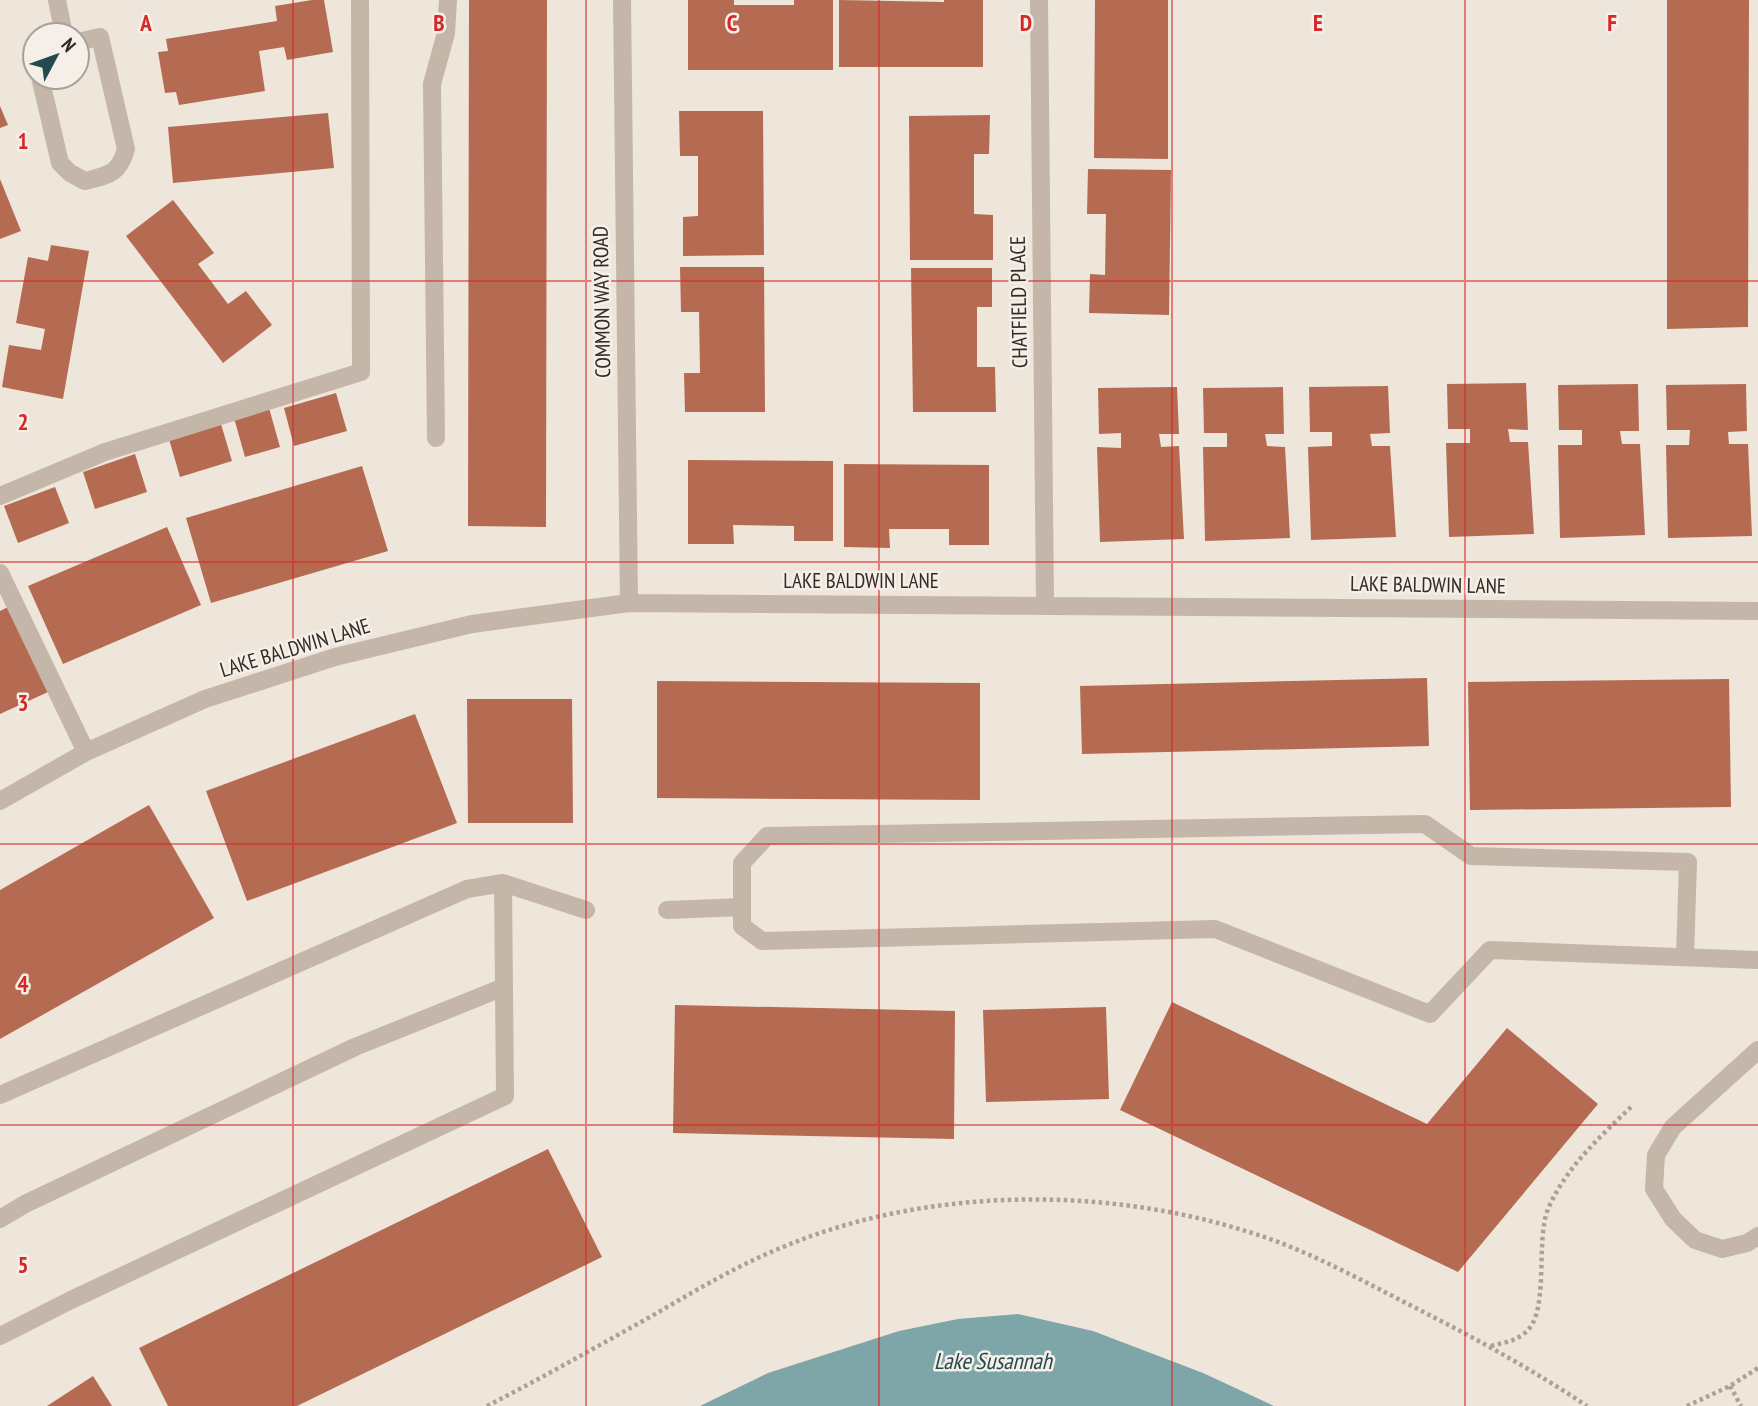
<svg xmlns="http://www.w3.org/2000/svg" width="1758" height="1406" viewBox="0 0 1758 1406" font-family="'PT Sans Narrow',sans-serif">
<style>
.water{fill:#7ea5a7}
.building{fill:#b56b51}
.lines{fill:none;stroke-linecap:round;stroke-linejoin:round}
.path{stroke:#b0a093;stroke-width:4.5;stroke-dasharray:3.5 3.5;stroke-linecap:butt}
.minor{stroke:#c4b6a9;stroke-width:18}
.grid{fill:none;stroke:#d62828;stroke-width:2;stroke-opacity:0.55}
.labels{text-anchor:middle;stroke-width:5;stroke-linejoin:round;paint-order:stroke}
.street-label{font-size:21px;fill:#322b28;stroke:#f6efe7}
.water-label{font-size:23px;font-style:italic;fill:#234a4e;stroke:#f6efe7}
.grid-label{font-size:23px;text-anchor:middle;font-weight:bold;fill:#d62828;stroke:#f6efe7;stroke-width:5;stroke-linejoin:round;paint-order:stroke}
</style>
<rect width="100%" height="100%" fill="#eee5db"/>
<path class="water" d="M1018 1314 1093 1331 1203 1373 1274 1406H700L768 1373 899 1331 958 1319Z"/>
<path class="building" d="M312 0H324L333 52 287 60 284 47 259 51 265 91 179 105 176 92 165 93 158 52 168 51 166 39 277 21 275 6Z
M469 0H547L546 527 468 526Z
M688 0H734V5H794V0H833V70H688Z
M839 0 944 2V0H983V67H839Z
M1095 0H1168V159L1094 158Z
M1667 0H1749L1748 327 1667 329Z
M0 106 8 125 0 128Z
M679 111H763L764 255 683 256V217L698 216V156H680Z
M328 113 334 168 173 183 168 127Z
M990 115 989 154H974V214L993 215V260H910L909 116Z
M1088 169 1171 170 1169 315 1089 313 1090 274 1105 275 1106 214H1087Z
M0 179 21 231 0 239Z
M173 200 214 253 198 264 228 304 246 291 272 325 223 363 126 236Z
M51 245 89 251 63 399 2 387 9 345 41 350 45 329 16 323 28 257 48 261Z
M680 267H764L765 412H685L684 373H700L699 312H681Z
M911 268H992V307H977V367H995L996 412H913Z
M1526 383 1528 430 1508 429 1510 442H1528L1534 534 1449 537 1446 443H1470V429H1448L1447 384Z
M1638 384 1639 431H1620L1622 444H1640L1645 535 1560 538 1558 445H1582V430H1559L1558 385Z
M1746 384 1747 431 1728 432 1729 444H1748L1752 536 1668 538 1666 445H1689L1690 430H1667L1666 385Z
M1388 386 1390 433 1370 434 1372 446H1390L1396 537 1311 540 1308 447 1332 446V432H1310L1309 387Z
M1177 387 1179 434H1159L1161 447 1179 446 1184 539 1100 542 1097 447 1121 448V433L1099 434 1098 388Z
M1283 387 1284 434H1265L1267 446 1285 447 1290 538 1205 541 1203 447H1227V433H1204L1203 388Z
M336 393 347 431 294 446 284 408Z
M269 408 280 447 245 457 234 418Z
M221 424 232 461 180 477 169 439Z
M135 454 147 492 95 509 83 472Z
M688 460 833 461V541H794V526L733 525 734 544H688Z
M844 464 989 465V545H949V529H889L890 548 844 547Z
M362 466 388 551 211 603 186 518Z
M55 487 69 523 18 543 4 506Z
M167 527 201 605 63 664 28 586Z
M8 607 48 692 0 714V611Z
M1427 678 1429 746 1082 754 1080 686Z
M1729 679 1731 807 1470 810 1468 682Z
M657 681 980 683V800L657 798Z
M467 699H572L573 823H468Z
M415 714 457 823 247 901 206 791Z
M149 805 214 918 0 1039V890Z
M1172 1002 1427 1124 1507 1028 1598 1104 1458 1272 1120 1110Z
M675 1005 955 1011 954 1139 673 1133Z
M1106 1007 1109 1099 986 1102 983 1010Z
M548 1149 602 1257 297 1406H168L139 1348Z
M93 1376 112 1406H47Z"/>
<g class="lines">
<path class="path" d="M1491 1346C1503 1343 1516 1341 1526 1332 1550 1311 1535 1242 1548 1209 1566 1167 1600 1137 1632 1106
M1730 1386 1741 1406
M487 1406C542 1378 596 1347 650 1317 695 1291 739 1264 788 1245 929 1187 1107 1186 1252 1233 1307 1250 1359 1279 1410 1305 1471 1336 1530 1368 1587 1406
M1687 1406 1730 1386 1758 1368"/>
<path class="minor" d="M57 0 64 35
M622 0 629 603
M1039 0 1045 604
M35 52V55
M40 77 60 163 70 173 85 181C109 175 119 174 126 149L100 37 77 42
M436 438 432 84 446 33 448 0
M0 496 105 452 361 372 360 0
M0 573 86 752
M0 801 86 752 205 699 335 657 472 624 629 603 1758 611
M503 883 586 910
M667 910 742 907
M1685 957 1688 862 1471 856 1425 824 767 836 742 863V926L762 941 1215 929 1430 1014 1490 950 1758 960
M1758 1050 1673 1127 1656 1155 1654 1189 1673 1219 1695 1240 1722 1249 1747 1243 1758 1236
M0 1095 467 889 503 883 505 1096 71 1300 0 1336
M0 1219 25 1204 355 1047 504 987"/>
</g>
<path class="grid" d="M293 0V1406M586 0V1406M879 0V1406M1172 0V1406M1465 0V1406M0 281H1758M0 562H1758M0 844H1758M0 1125H1758"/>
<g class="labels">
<g class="street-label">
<text transform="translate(602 302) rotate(-91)" y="7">COMMON WAY ROAD</text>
<text transform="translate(1019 302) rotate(-91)" y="7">CHATFIELD PLACE</text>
<text x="861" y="588">LAKE BALDWIN LANE</text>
<text transform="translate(1428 585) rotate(1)" y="7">LAKE BALDWIN LANE</text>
<text transform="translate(295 648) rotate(-17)" y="7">LAKE BALDWIN LANE</text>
</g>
<g class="water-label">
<text x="993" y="1369">Lake Susannah</text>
</g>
</g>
<g class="grid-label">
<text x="146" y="31">A</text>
<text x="439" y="31">B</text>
<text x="732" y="31">C</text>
<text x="1026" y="31">D</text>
<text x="1318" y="31">E</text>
<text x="1612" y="31">F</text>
<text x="23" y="149">1</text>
<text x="23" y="430">2</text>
<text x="23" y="711">3</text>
<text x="23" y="992">4</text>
<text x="23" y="1273">5</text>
</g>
<g transform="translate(56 56) rotate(49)"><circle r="33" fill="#f6efe7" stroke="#a8a19b" stroke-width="2"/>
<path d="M0-5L12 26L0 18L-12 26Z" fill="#234a4e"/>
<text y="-10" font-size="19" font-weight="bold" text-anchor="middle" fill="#322b28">N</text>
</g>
</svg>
